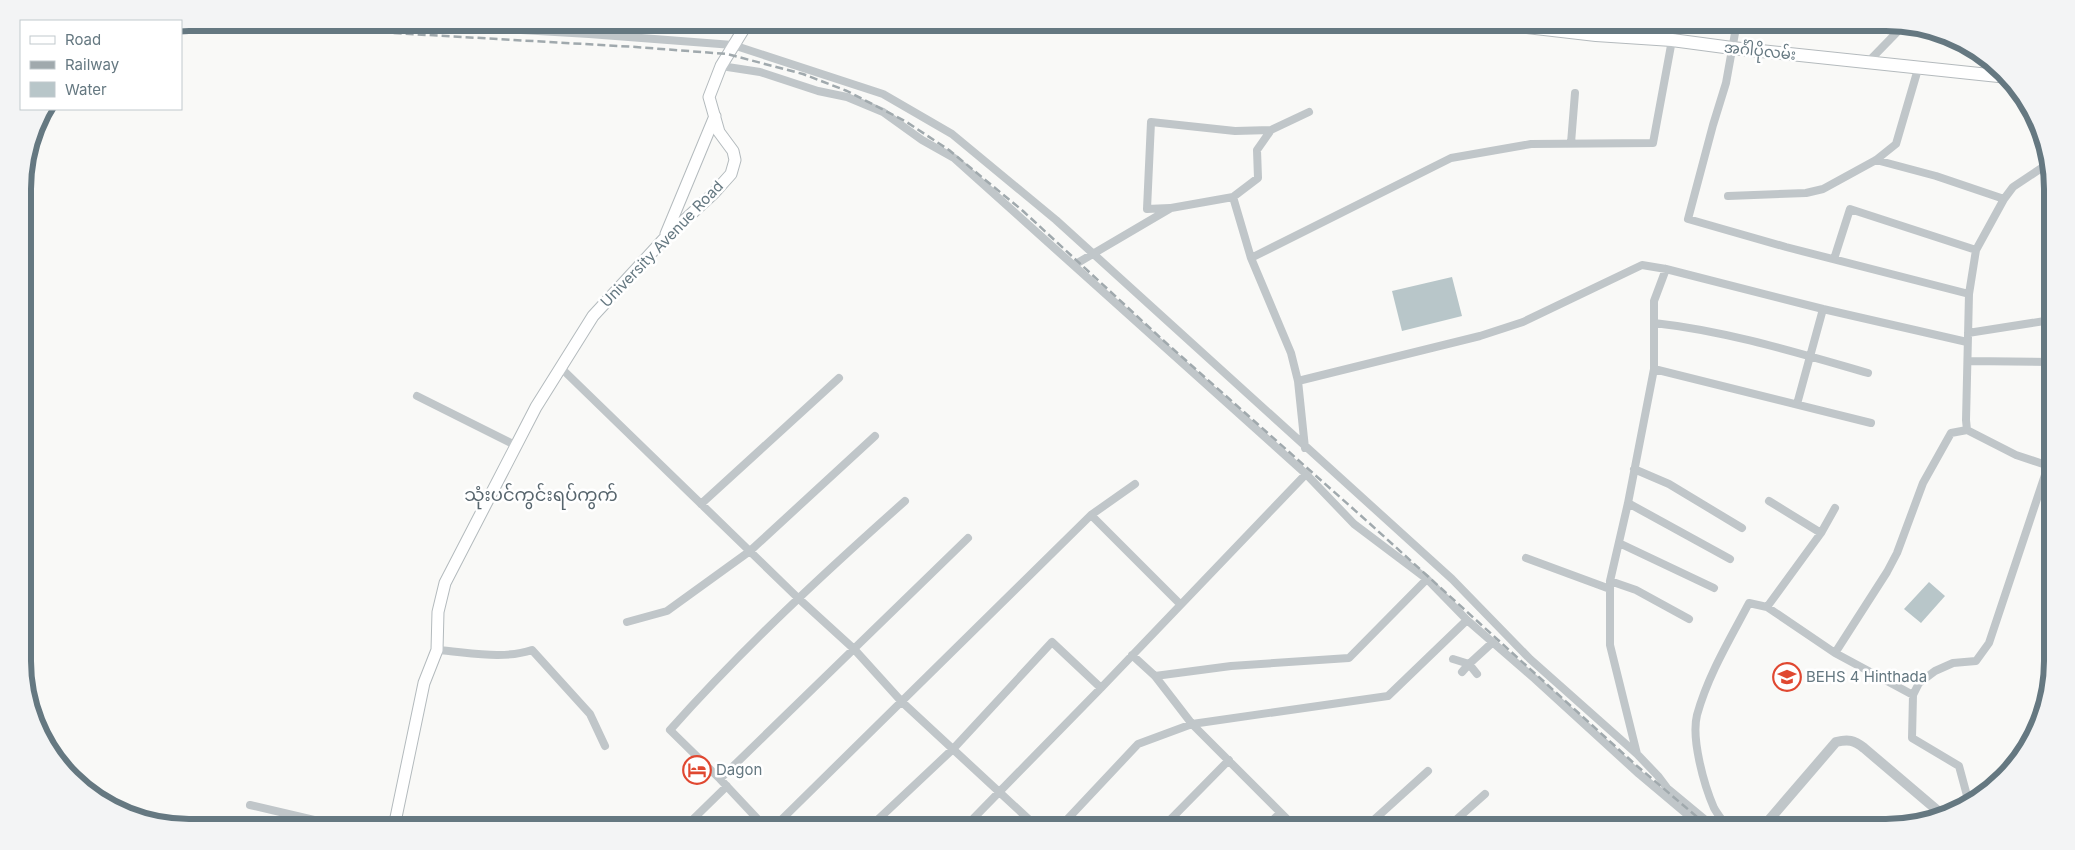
<svg xmlns="http://www.w3.org/2000/svg" width="2075" height="850" viewBox="0 0 2075 850" font-family="Inter,'Noto Sans Myanmar',sans-serif">
<style>
.water{fill:#b8c6c9}
.lines{fill:none;stroke-linecap:round;stroke-linejoin:round}
.secondary-casing{stroke:#b3babd;stroke-width:13}
.primary-casing{stroke:#b4babd;stroke-width:14}
.minor{stroke:#c0c6c9;stroke-width:8}
.tertiary{stroke:#c0c6c9;stroke-width:10}
.secondary{stroke:#fff;stroke-width:11}
.primary{stroke:#fff;stroke-width:12}
.rail{stroke:#a0a9ad;stroke-width:2.5;stroke-dasharray:8 4;stroke-linecap:butt}
.labels{text-anchor:middle;stroke-width:5;stroke-linejoin:round;paint-order:stroke}
.street-label{font-size:15px;fill:#657881;stroke:#fff}
.poi-label{font-size:15px;fill:#657881;stroke:#fff;text-anchor:start}
.quarter-label{font-size:18px;fill:#57656d;stroke:#fff}
.rim{fill:none;stroke:#657881;stroke-width:6}
</style>
<rect width="100%" height="100%" fill="#f9f9f7"/>
<path class="water" d="M1452 277 1462 316 1402 331 1392 291Z
M1929 582 1945 596 1921 623 1904 609Z"/>
<g class="lines">
<defs>
<path id="secondary" d="M666 234 715 116
M394 827 424 683 437 650 438 612 445 583 536 407 593 316 664 239 714 193 731 174 735 160 733 151 719 132 709 97 721 66 748 22"/>
<path id="primary" d="M1482 22 1596 35 1672 40 1732 48 2008 77"/>
</defs>
<use href="#secondary" class="secondary-casing"/>
<use href="#primary" class="primary-casing"/>
<path class="minor" d="M388 22 589 34 733 45 883 94 952 134 1056 220 1452 579 1530 659 1637 754
M1737 22 1726 83 1713 125 1688 219 1786 247 1969 294
M1867 63 1904 25
M721 66 760 72 818 91 847 97 883 112 922 140 954 158 1306 474 1354 524 1427 579 1467 620 1535 679 1639 774 1702 827
M1571 143 1575 93
M1876 160 1936 176 2004 199
M2049 163 2013 187 2004 199 1976 250 1969 294 1966 420 1967 430 2016 455 2052 467
M1728 196 1806 193 1823 189 1876 160 1896 144 1918 69
M1233 197 1251 258 1291 353 1298 381 1305 448
M1170 208 1147 209 1151 122 1235 131 1271 130
M1251 258 1451 158 1531 144 1653 143 1672 40 1673 22
M1834 259 1850 209 1976 250
M1074 265 1171 208 1233 197 1258 178 1257 150 1271 130 1309 112
M1666 269 1654 301V369L1628 503 1610 581V645L1637 754 1658 776 1667 788 1714 827
M1654 323C1727 331 1798 353 1868 373
M1968 333 2051 320
M1968 361 2052 362
M560 367 798 598 854 649 902 702 1037 827
M1654 369 1871 423
M1298 381 1480 336 1523 322 1642 265 1666 269 1823 309 1967 342
M417 396 515 445
M1797 404 1823 309
M1634 469 1669 484 1742 528
M1769 501 1821 533
M1628 503 1730 559
M701 504 839 378
M1091 515 1180 604
M1619 543 1714 588
M1526 558 1610 589
M1610 581 1636 590 1689 619
M1767 607 1821 533 1835 508
M627 622 667 611 750 551 875 436
M437 650C468 652 503 660 532 650L590 714 605 746
M1835 653 1887 572 1897 553 1923 483 1951 433 1967 430
M1132 655 1155 676 1192 724 1295 827
M1453 659 1469 664 1477 674
M1462 672 1469 664 1493 642
M1155 676 1231 666 1349 658 1427 579
M720 779 968 538
M1969 803 1959 766 1912 738 1913 695 1919 683 1935 671 1953 663 1976 661 1989 643 2048 466
M250 805 344 827
M685 827 727 786
M765 827 720 779 670 730C743 648 823 574 905 501
M774 827 1091 515 1135 484
M870 827 954 748 1052 642 1101 688
M965 827 1101 688 1306 474
M1060 827 1138 744 1192 724 1388 696 1467 620
M1163 827 1229 760
M1266 827 1280 813
M1366 827 1428 771
M1448 827 1485 794
M1727 827C1723 821 1718 815 1714 808 1704 785 1691 739 1697 715 1708 675 1730 639 1749 603L1767 607 1835 653 1913 695"/>
<path class="tertiary" d="M1763 827 1836 742C1848 739 1854 740 1864 748L1944 816"/>
<use href="#secondary" class="secondary"/>
<use href="#primary" class="primary"/>
<path class="rail" d="M202 22 636 47 727 54 803 74 847 91 905 121 949 150 1023 211 1164 341 1368 522 1637 766 1709 827"/>
</g>
<defs>
<symbol id="school-ring" viewBox="-11 -11 22 22"><circle r="9.5" fill="#fff" stroke="#e04831" stroke-width="1.5"/><path d="M0-5L7-2L0 1L-7-2ZM-4 1L0 2.5L4 1V4Q0 6-4 4Z" fill="#e04831"/></symbol>
<symbol id="hotel-ring" viewBox="-11 -11 22 22"><circle r="9.5" fill="#fff" stroke="#e04831" stroke-width="1.5"/><path d="M-6-4.5h1.5V1H6V5H4.5V3h-9V5H-6ZM-4 0a1.8 1.8 0 1 1 3.6 0ZM.5 0V-2.5h3Q6-2.5 6 0Z" fill="#e04831"/></symbol>
</defs>
<g fill-rule="evenodd">
<use href="#school-ring" x="1771" y="661" width="32" height="32"/>
<use href="#hotel-ring" x="681" y="754" width="32" height="32"/>
</g>
<g class="labels">
<g class="street-label">
<text transform="translate(1760 51) rotate(6)" y="5">အင်္ဂါပိုလမ်း</text>
<text transform="translate(662 244) rotate(-46)" y="5">University Avenue Road</text>
</g>
<g class="poi-label">
<text x="1806" y="682">BEHS 4 Hinthada</text>
<text x="716" y="775">Dagon</text>
</g>
<g class="quarter-label">
<text x="541" y="501">သုံးပင်ကွင်းရပ်ကွက်</text>
</g>
</g>
<path d="M0 0H2075V850H0ZM189 31H1886A158 158 0 0 1 2044 189V661A158 158 0 0 1 1886 819H189A158 158 0 0 1 31 661V189A158 158 0 0 1 189 31Z" fill="#f3f4f5" fill-rule="evenodd"/>
<path class="rim" d="M189 31H1886A158 158 0 0 1 2044 189V661A158 158 0 0 1 1886 819H189A158 158 0 0 1 31 661V189A158 158 0 0 1 189 31Z"/>
<rect x="20" y="20" width="162" height="90" fill="#ffffff" stroke="#c1c9cd"/>
<rect x="30" y="36" width="25" height="8" fill="#ffffff" stroke="#c1c9cd"/>
<text x="65" y="45" font-size="15" fill="#657881">Road</text>
<rect x="30" y="61" width="25" height="8" fill="#a0a9ad" stroke="#c1c9cd"/>
<text x="65" y="70" font-size="15" fill="#657881">Railway</text>
<rect x="30" y="82" width="25" height="15" fill="#b8c6c9" stroke="#c1c9cd"/>
<text x="65" y="95" font-size="15" fill="#657881">Water</text>
</svg>
